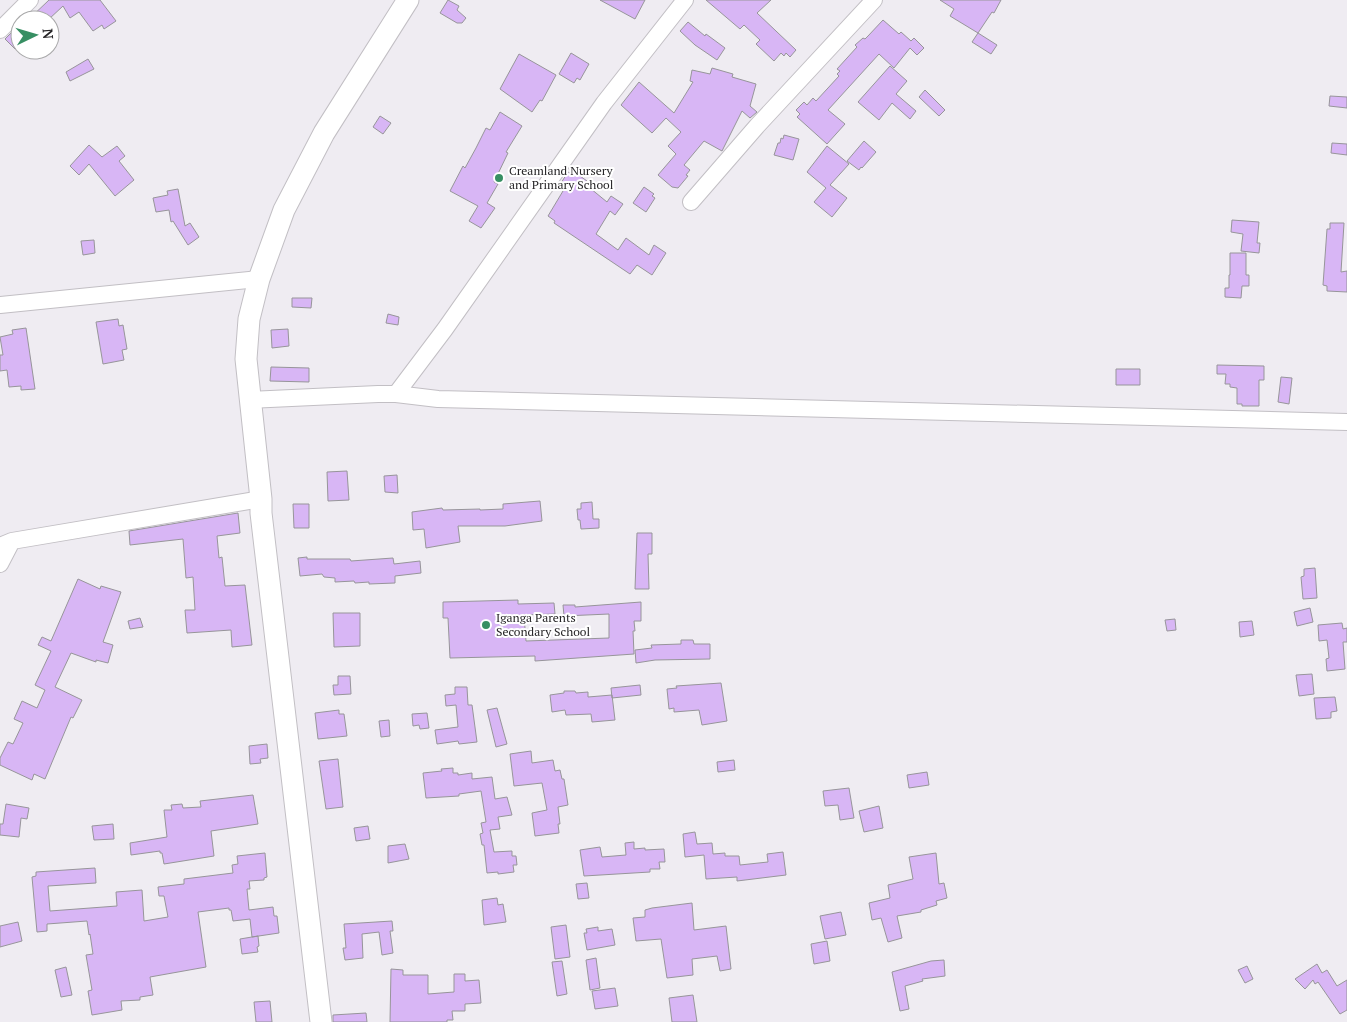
<svg xmlns="http://www.w3.org/2000/svg" width="1347" height="1022" viewBox="0 0 1347 1022" font-family="'PT Serif',serif">
<style>
.building{fill:#d8b6f5;stroke:#97959a}
.lines{fill:none;stroke-linecap:round;stroke-linejoin:round}
.minor-casing{stroke:#c2bfc4;stroke-width:18}
.major-casing{stroke:#c2bfc4;stroke-width:23}
.minor{stroke:#fff;stroke-width:16}
.major{stroke:#fff;stroke-width:21}
.poi-dot{fill:#378f63;stroke:#fff;stroke-width:2}
.labels{text-anchor:middle;stroke-width:4;stroke-linejoin:round;paint-order:stroke}
.poi-label{font-size:12px;fill:#262527;stroke:#fff;text-anchor:start}
</style>
<rect width="100%" height="100%" fill="#efecf2"/>
<path class="building" d="M49 0H100L116 21 104 29 102 25 93 31 79 12 70 18 63 6 48 20H28Z
M448 0 459 6 457 10 466 18 462 23H457L440 13Z
M600 0H645L635 19Z
M706 0H771L757 13 796 50 790 57 786 53 784 56 781 53 774 61 756 44 760 40 744 25 740 29Z
M940 0H1001L994 13 992 12 978 33 997 45 991 54 972 42 978 33 950 16 954 9Z
M883 20 899 34 901 32 911 41 914 38 924 48 917 55 910 48 894 68 879 54 828 110 845 124 827 144 797 117 800 114 796 110 804 102 807 105 813 98 816 101 839 76 837 74 840 71 837 69 857 47 855 45 863 38 865 39 868 36Z
M688 22 705 36 706 34 725 48 717 60 695 45 680 31Z
M20 24V44L15 49 5 39Z
M571 53 589 64 580 80 577 78 574 83 559 74Z
M519 54 556 75 542 101 540 100 532 112 500 89Z
M88 59 94 69 70 81 66 72Z
M890 66 907 81 896 94 916 111 910 119 892 103 879 120 858 102Z
M712 68 733 74 732 77 756 84 750 106 757 112 750 118 742 111 722 151 704 141 684 165 690 170 686 175 688 176 678 188 672 187 658 175 676 154 668 146 681 132 666 118 652 133 621 105 639 82 674 113 693 82 690 81 692 70 710 74Z
M925 90 945 110 939 116 919 97Z
M1330 96 1347 97V108L1329 106Z
M500 112 522 126 506 152 508 153 494 182 498 184 487 203 495 208 481 228 469 221 478 206 450 191 463 166 465 168 476 148 486 128 490 130Z
M380 116 391 123 383 134 373 127Z
M784 135 799 139 793 160 774 155 778 143H780L781 138 783 139Z
M864 141 876 152 862 168 861 167 859 170 847 161Z
M1332 143 1347 144V155L1331 153Z
M89 145 102 157 117 146 125 156 119 161 134 180 115 196 89 164 79 175 70 166Z
M827 146 849 164 830 185 847 198 832 217 814 202 826 188 807 172Z
M573 171 587 181 585 184 607 202 611 196 623 204 615 215 610 211 596 234 618 250 626 238 649 255 654 245 666 253 652 275 637 265 630 274 554 223 555 221 548 216 563 191 559 189 563 184 561 183 568 172 571 174Z
M644 187 654 194 652 196 655 198 646 212 633 203Z
M178 189 185 226 190 223 199 237 188 245 173 221 171 222 169 210 156 212 153 198 168 195 167 191Z
M1232 220 1259 222 1257 243H1260L1259 253 1241 251 1243 234 1231 232Z
M1330 223H1344L1341 272 1347 271V292L1327 291V286L1323 285 1327 229H1330Z
M94 240 95 253 83 255 81 241Z
M1230 253H1246V275H1249V286H1242L1241 298 1225 297V288H1229V275H1230Z
M292 298H312L311 308 292 307Z
M388 314 399 317 398 325 386 323Z
M118 319 119 326 123 325 127 349 122 350 124 360 103 364 96 322Z
M26 328 35 389 21 390V386L9 387 7 370 0 371V355H3L0 337 13 334 12 330Z
M288 329 289 346 272 348 271 330Z
M1217 365 1264 366V380H1259V406H1242V404H1237V388L1230 387V384H1225L1226 374H1217Z
M271 367 309 368V382L270 381Z
M1116 369H1140V385H1116Z
M1281 377 1292 378 1289 404 1278 402Z
M347 471 349 500 328 501 327 472Z
M397 475 398 493 385 492 384 476Z
M540 501 542 521 505 526H458L460 542 426 548 424 529 413 530 412 512 442 508 443 510 480 509V510L503 509V504Z
M592 502 593 519H599V528L581 529 580 520H578L577 509H581V503Z
M293 504H309V528H294Z
M238 513 240 533 217 536 219 558 222 557 225 586 245 585 252 645 232 647 231 630 187 633 185 610H195L193 577 186 578 183 539 130 545 129 531Z
M637 533H652V554H648L649 589H635Z
M307 557V559H350L351 561 393 558 394 564 420 561 421 573 395 576V583L369 584V582L355 583 354 581 335 582V578L324 577 322 574 300 576 298 558Z
M1315 568 1317 598 1303 599 1301 577 1304 576V569Z
M78 579 100 589 101 586 121 592 103 642 113 645 108 663 96 660V662L71 653 55 687 82 700 73 718 71 717 45 779 34 774 32 780 2 766 0 765V758L8 742 13 744 23 723 14 719 22 701 37 708 45 690 35 685 51 651 38 645 42 637 51 641Z
M518 600V604L554 603 555 614 524 615 526 641 609 638V614L564 616 563 605H575V607L641 602V621H634L635 631H633L634 654 535 661V656L450 658 448 618H443V602Z
M1310 608 1313 622 1297 626 1294 612Z
M333 613H360V646L334 647Z
M140 618 143 627 130 629 128 621Z
M1175 619 1176 630 1167 631 1165 620Z
M1252 621 1254 635 1240 637 1239 622Z
M1342 623 1343 629 1347 628V642H1343L1345 669 1327 671 1326 659 1329 658 1327 640 1319 641 1318 625Z
M681 640H693L694 644H710V659L655 660 636 663 635 650 652 648 651 645 681 644Z
M1312 674 1314 694 1299 696 1296 675Z
M338 676H350L351 694 334 695 333 685H338Z
M721 683 727 721 702 725 699 710 674 712V708L669 709 667 689 677 688 676 686Z
M640 685 641 695 612 698 611 688Z
M455 687H467L468 705H472L477 742 459 744 458 741 437 744 435 730 458 727 456 705 446 706 445 695 455 694Z
M564 691H575L576 693 588 692V697L612 695 615 720 592 722 591 714 566 715 565 710 552 712 550 695 564 693Z
M1335 697 1337 711 1331 712V718L1316 719 1314 698Z
M497 708 507 744 496 747 487 710Z
M339 710V714H344L347 736 318 739 315 713Z
M427 713 429 728 420 729 419 725 413 726 412 714Z
M389 720 390 736 381 737 379 721Z
M267 744 268 758 260 759 261 763 250 764 249 746Z
M531 751 532 763 553 760 555 771 560 770 562 779H564L568 805 558 807 560 824H558L559 833 535 836 532 813 547 810 542 783 514 786 510 754Z
M338 759 343 807 326 809 319 761Z
M734 760 735 770 718 772 717 762Z
M453 768V773H458V775L472 773V779L492 777 495 799 507 797 512 815 498 817 500 829 490 830 494 852 512 851V856H516L517 865H513L514 872 498 874V872L487 873 484 845H482L480 834 483 833 481 823 486 822 481 791 459 794V796L426 798 423 773 442 771 441 769Z
M927 772 929 785 909 788 907 775Z
M849 788 854 818 840 820 838 805 825 806 823 791Z
M253 795 258 824 211 831 214 856 164 864 162 853H160V851L131 855 130 843 167 837 164 810H172L171 805 182 804 183 808 201 807 200 801Z
M6 804 29 808 27 819 21 818 19 837 0 835V824H3Z
M879 806 883 828 864 832 859 811Z
M113 824 114 839 94 840 92 826Z
M368 826 370 839 356 841 354 828Z
M695 832 697 844 712 843 713 854 725 853V856H739L740 865 768 862 767 854 783 852 786 875 737 881V877L706 879 704 855 685 857 683 834Z
M634 842V849L645 848V850L664 849 665 862H659L660 869H650V872L584 876 580 850 600 847 602 857 626 855 625 843Z
M405 844 409 859 388 863V846Z
M265 853 267 877 264 878V880L249 881 250 889H247L249 910 273 907 274 916H277L279 933 252 937 250 919 233 921 231 910H229V908L198 912 206 967 150 977 153 995 140 997V1000L121 1001 122 1010 92 1015 88 991 92 990 86 955 93 954 90 934 89 935 87 921 47 924V931L37 932 32 877 36 876V872L95 868 96 883 48 886 50 911 117 906 116 892 142 890 144 921 168 917 164 896H159L158 887 184 884V879L233 873 232 865 238 864 237 856Z
M936 853 939 884 944 883 947 898 936 901 937 905 921 910V912L897 916 902 938 888 942 881 918 872 920 869 903 890 898 888 885 913 879 909 857Z
M587 883 589 898 578 899 576 884Z
M497 898 498 905 503 904 506 922 484 925 482 900Z
M692 903 694 930 726 926 731 969 720 971 717 956 692 959 693 975 667 978 661 939 636 941 633 918 645 917V910L652 908Z
M841 912 846 935 825 939 820 916Z
M392 921 393 931H390L393 953 382 955 379 932 362 934 363 958 345 960 343 948H346L344 924Z
M18 922 22 941 0 947V926Z
M566 925 570 957 555 959 551 927Z
M598 927V931L612 929 615 945 587 950 584 933H587L586 929Z
M258 936 259 946 257 947 258 952 242 954 240 939Z
M827 941 830 961 814 964 811 944Z
M596 958 600 988 590 990 586 960Z
M944 960 945 976 922 979 923 981 905 986 909 1009 900 1011 892 972 931 961Z
M562 961 567 994 557 996 552 962Z
M1317 964 1322 973 1327 970 1337 986 1347 980V1010L1340 1014 1318 982 1315 984 1313 980 1305 989 1295 979Z
M1247 966 1253 979 1245 983 1238 970Z
M66 967 72 995 61 997 55 970Z
M391 969 403 970V975H428V994L454 992V974H465V981L479 980 481 1003 465 1004V1011H452L453 1020H447V1022H390Z
M615 988 618 1006 595 1009 592 991Z
M693 995 697 1022H672L669 998Z
M270 1001 272 1022H256L254 1002Z
M366 1013 367 1022H333V1015Z"/>
<g class="lines">
<defs>
<path id="minor" d="M0 30 30 0
M691 202 757 126 874 0
M0 305 259 279
M396 394 445 329 604 103 685 0
M250 400 378 394H396L438 399 1347 422
M0 546 12 541 261 499
M0 564 12 541"/>
<path id="major" d="M321 1022 261 513V499L246 359 249 319 259 279 284 210 324 133 408 0"/>
</defs>
<use href="#minor" class="minor-casing"/>
<use href="#major" class="major-casing"/>
<use href="#minor" class="minor"/>
<use href="#major" class="major"/>
</g>
<g class="poi-dot">
<circle cx="499" cy="178" r="5"/>
<circle cx="486" cy="625" r="5"/>
</g>
<g class="labels">
<g class="poi-label">
<text x="509" y="175">Creamland Nursery<tspan x="509" dy="14">and Primary School</tspan></text>
<text x="496" y="622">Iganga Parents<tspan x="496" dy="14">Secondary School</tspan></text>
</g>
</g>
<g transform="translate(35 35) rotate(85)"><circle r="24" fill="#ffffff" stroke="#a8a8a9"/>
<path d="M0-4L9 19L0 12L-9 19Z" fill="#378f63"/>
<text y="-8" font-size="14" font-weight="bold" text-anchor="middle" fill="#262527">N</text>
</g>
</svg>
